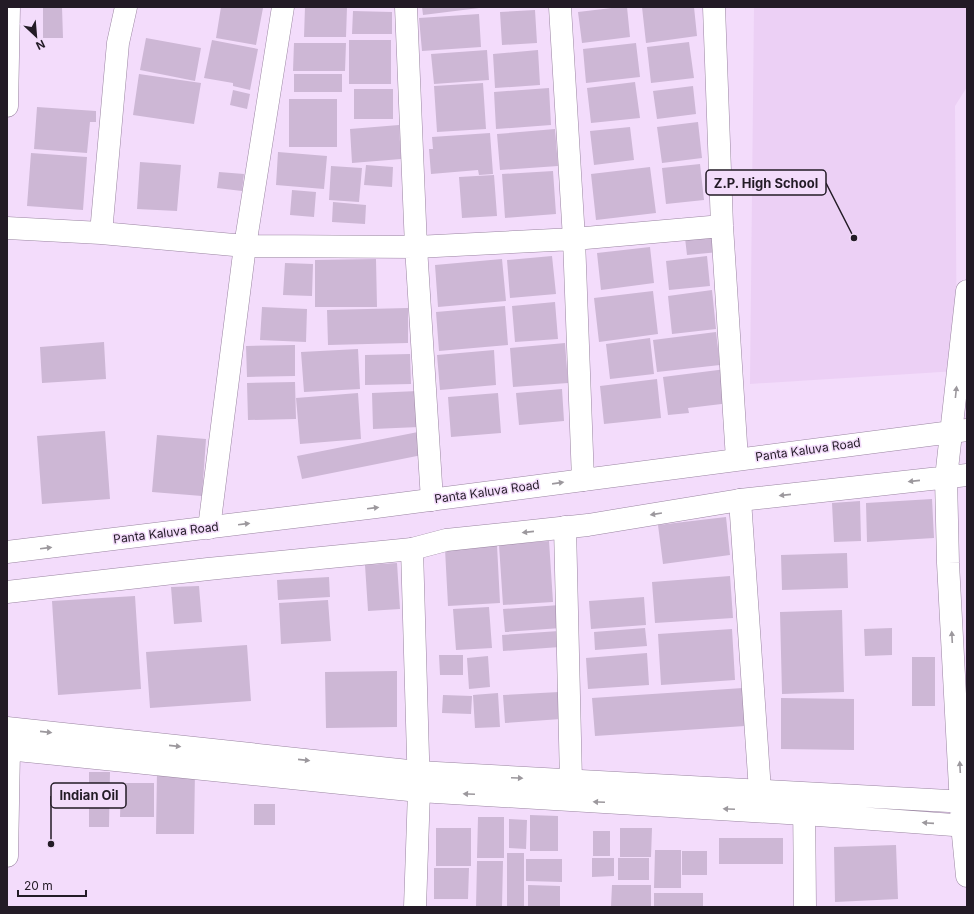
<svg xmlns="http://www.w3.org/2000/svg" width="974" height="914" viewBox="0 0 974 914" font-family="Inter,sans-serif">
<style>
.built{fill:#ecd0f5}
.building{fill:#cdb7d5}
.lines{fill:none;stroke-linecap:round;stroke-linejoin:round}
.minor-casing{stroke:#9a85a1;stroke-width:23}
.tertiary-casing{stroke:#9a85a1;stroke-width:23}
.minor{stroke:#fff;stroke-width:22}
.tertiary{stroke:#fff;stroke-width:22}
.oneway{fill:#9c989d}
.labels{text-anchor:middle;stroke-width:3;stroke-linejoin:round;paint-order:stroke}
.street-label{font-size:12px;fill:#231b26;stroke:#f3dcfb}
.leader{fill:none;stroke:#231b26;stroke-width:1.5}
.callout-dot{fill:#231b26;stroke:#f3dcfb;stroke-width:1.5}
.callout{fill:#f3dcfb;stroke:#231b26;stroke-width:1.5}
.callout-label{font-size:13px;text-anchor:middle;font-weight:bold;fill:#231b26}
</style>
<rect width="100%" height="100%" fill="#f3dcfb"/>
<path class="built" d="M754 7H967V87L955 106 957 371 750 384Z"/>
<path class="building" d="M43 7H62L63 38H43Z
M221 7H256L263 8 256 45 216 38Z
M305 7H347L346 37H304Z
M422 7H479V8L423 15Z
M620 7H627L630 37 582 43 578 12Z
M642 7H694L697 36 646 43Z
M535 10 537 43 502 45 500 12Z
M353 11 392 12V34H352Z
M479 14 481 47 422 51 419 18Z
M146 38 201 48 195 81 140 70Z
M212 40 258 49 250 90 233 86V83L204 78Z
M349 40H391V84H349Z
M689 42 694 78 651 83 647 47Z
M294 43H346L345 71H293Z
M636 43 640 77 586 83 583 49Z
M487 50 489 80 434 84 431 54Z
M538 50 540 85 495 88 493 54Z
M139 74 201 83 194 124 133 115Z
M294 74H342V92H294Z
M635 82 640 118 591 123 587 88Z
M483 83 486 129 437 132 434 86Z
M693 86 696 114 657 119 653 91Z
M549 88 551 125 496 129 494 92Z
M354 89H393V119H354Z
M233 90 250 94 247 109 230 105Z
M289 99H337V147H289Z
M37 107 96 111V122H90L87 153 34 149Z
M698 122 702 158 662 163 657 127Z
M399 125 401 159 352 163 350 129Z
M630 127 634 160 594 165 590 131Z
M555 129 558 166 500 170 497 134Z
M490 133 493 174 479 175 478 170 431 174 429 149H433L432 137Z
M278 152 327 156 324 189 276 185Z
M31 153 87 157 83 210 27 206Z
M140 162 181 165 177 211 137 209Z
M700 164 704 200 666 204 662 168Z
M366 165 393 167 392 187 364 185Z
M331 166 362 168 359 202 329 200Z
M650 167 656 213 596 220 591 174Z
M553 171 556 214 505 218 502 174Z
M219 172 244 174 242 191 217 188Z
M494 175 497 216 462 218 459 177Z
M292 190 316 192 314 217 290 215Z
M333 202 366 205 365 224 332 222Z
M717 234 719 252 687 255 685 238Z
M650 247 654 283 601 290 597 253Z
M552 256 556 294 510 298 507 260Z
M707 256 710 286 669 290 666 261Z
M376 259 377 307H315V260Z
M502 259 506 301 438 307 435 265Z
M285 263 313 264 312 296 283 295Z
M712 290 716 329 672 334 668 296Z
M653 291 658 334 599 342 594 298Z
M555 302 558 339 515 342 512 306Z
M505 306 508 345 439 351 436 312Z
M262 307 307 309 306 342 260 340Z
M408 308V343L328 345 327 310Z
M716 332 720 365 657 372 653 340Z
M650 338 654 374 610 379 606 344Z
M104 342 106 379 42 383 40 347Z
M565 343 568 383 513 387 510 348Z
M295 345V376L247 377 246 346Z
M358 349 360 389 304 392 301 352Z
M494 350 496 385 440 390 437 355Z
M410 354 411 384 365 385V355Z
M726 369 730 403 688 408 689 413 668 415 663 377Z
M657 379 661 418 604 424 600 386Z
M295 382 296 419 248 420 247 383Z
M562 389 564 421 519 425 516 393Z
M418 391 419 427 373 429 372 393Z
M358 393 361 439 300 444 296 398Z
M498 393 501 433 451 437 448 397Z
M105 431 110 499 42 504 37 436Z
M418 432 422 455 302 479 297 456Z
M157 435 206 439 202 496 152 492Z
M932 499 934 538 867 542 866 503Z
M860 501 861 541 834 542 832 503Z
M726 517 730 555 663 564 658 525Z
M549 541 553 602 503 605 499 545Z
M497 545 500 603 448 606 445 549Z
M847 553 848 588 782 590 781 555Z
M397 563 400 609 368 611 365 565Z
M730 576 733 618 655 623 652 582Z
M329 577 330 597 278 600 277 580Z
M199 586 202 622 174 624 171 587Z
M135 596 141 689 58 695 52 601Z
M644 597 646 625 591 629 589 601Z
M328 600 331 641 281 644 279 603Z
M560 605 561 628 505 632 503 609Z
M489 607 492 648 456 650 453 609Z
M842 610 844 692 782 694 780 612Z
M645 628 647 646 595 650 594 632Z
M892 628V655L865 656 864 629Z
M732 629 735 680 661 685 658 634Z
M559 631 560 647 503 651 502 635Z
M247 645 251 701 150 708 146 652Z
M647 653 649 685 588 689 586 658Z
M439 655H463V675H440Z
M488 656 490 687 469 689 467 658Z
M912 657H935V706H912Z
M397 671V727L326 728 325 672Z
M743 688 745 726 595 736 592 698Z
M559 692 561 719 505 723 503 695Z
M498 693 500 727 475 728 473 695Z
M443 695 472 696 471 714 442 713Z
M781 698 854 699V750L781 749Z
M157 771H195L194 834H156Z
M89 772H110L109 827H89Z
M121 783H154V817H120Z
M254 804H275V825H254Z
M530 815 558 816V851H530Z
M478 817H504V858H477Z
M509 819 527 820 526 849 509 848Z
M436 828H471V866H436Z
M620 828H652L651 857H620Z
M593 831H610V856H593Z
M719 838H783V864H719Z
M896 845 898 899 835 902 834 847Z
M655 850H681V888H654Z
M682 851H707V875H682Z
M507 853H524V907H507Z
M592 858H614V876L592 877Z
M618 858H649V880H618Z
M526 859H562V882L526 881Z
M477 861H503L502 907H476Z
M434 868H469L468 899H434Z
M528 885 560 886V907H528Z
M612 885H651V907H611Z
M654 893H703V907H654Z"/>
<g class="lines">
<defs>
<path id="minor" d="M406 7 416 247 432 500
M560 7 574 239 583 480
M714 7 722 226 737 459
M7 228 101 233 245 246 416 247 574 239 722 226
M101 233 118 43 126 7
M740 500 760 791 762 808
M565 527 571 781
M209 528 245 246 283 7
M412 549 419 791 415 907
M804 796 805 907"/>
<path id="tertiary" d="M7 106 9 7
M967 291 946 478 948 563 962 825 967 876
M7 552 376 507 967 430
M7 592 208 569 412 549 446 540 588 525 740 500 967 475
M7 728 418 772 967 802
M7 749 419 791 804 814 967 826
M7 856 9 750 8 735"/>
</defs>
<use href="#minor" class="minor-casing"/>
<use href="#tertiary" class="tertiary-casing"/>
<use href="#minor" class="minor"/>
<use href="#tertiary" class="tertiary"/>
</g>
<defs><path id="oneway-solid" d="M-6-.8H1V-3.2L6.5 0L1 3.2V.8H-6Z"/></defs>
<g class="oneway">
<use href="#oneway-solid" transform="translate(956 392) rotate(-84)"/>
<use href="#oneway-solid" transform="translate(914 481) rotate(174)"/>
<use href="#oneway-solid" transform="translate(558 483) rotate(-8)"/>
<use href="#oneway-solid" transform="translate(785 495) rotate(174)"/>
<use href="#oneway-solid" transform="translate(373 508) rotate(-7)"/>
<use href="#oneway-solid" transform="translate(656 514) rotate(171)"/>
<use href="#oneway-solid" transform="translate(244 524) rotate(-7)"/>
<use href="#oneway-solid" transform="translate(528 532) rotate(174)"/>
<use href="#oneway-solid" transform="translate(46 548) rotate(-7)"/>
<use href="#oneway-solid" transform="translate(952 637) rotate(-93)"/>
<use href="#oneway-solid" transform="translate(46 732) rotate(6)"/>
<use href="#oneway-solid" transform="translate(175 746) rotate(6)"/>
<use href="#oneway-solid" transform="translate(304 760) rotate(6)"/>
<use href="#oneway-solid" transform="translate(960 767) rotate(-93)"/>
<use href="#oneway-solid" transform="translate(517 778) rotate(3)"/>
<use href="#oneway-solid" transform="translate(469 794) rotate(-177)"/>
<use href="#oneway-solid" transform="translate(599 802) rotate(-177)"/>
<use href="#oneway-solid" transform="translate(729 809) rotate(-177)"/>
<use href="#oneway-solid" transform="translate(928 823) rotate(-176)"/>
</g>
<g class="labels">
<g class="street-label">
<text transform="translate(808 450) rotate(-8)" y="4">Panta Kaluva Road</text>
<text transform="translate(487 492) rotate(-8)" y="4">Panta Kaluva Road</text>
<text transform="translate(166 533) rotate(-7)" y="4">Panta Kaluva Road</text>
</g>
</g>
<path class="leader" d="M854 238L826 183M51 844L51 796"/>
<g class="callout-dot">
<circle cx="854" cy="238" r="4"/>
<circle cx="51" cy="844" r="4"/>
</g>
<g class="callout">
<rect x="706" y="170" width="120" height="25" rx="4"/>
<rect x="51" y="783" width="75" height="25" rx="4"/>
</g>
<g class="callout-label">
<text x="766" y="188">Z.P. High School</text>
<text x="89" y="800">Indian Oil</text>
</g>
<rect width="974" height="914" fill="none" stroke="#231b26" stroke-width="16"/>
<g transform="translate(36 36) rotate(154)" stroke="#f3dcfb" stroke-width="3" paint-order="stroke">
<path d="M0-3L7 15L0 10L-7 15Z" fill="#231b26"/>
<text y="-6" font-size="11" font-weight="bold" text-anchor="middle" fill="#231b26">N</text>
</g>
<path d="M18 890v6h68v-6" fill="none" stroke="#231b26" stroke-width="2"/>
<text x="24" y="890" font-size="12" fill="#231b26" stroke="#f3dcfb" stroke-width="3" paint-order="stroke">20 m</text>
</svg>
